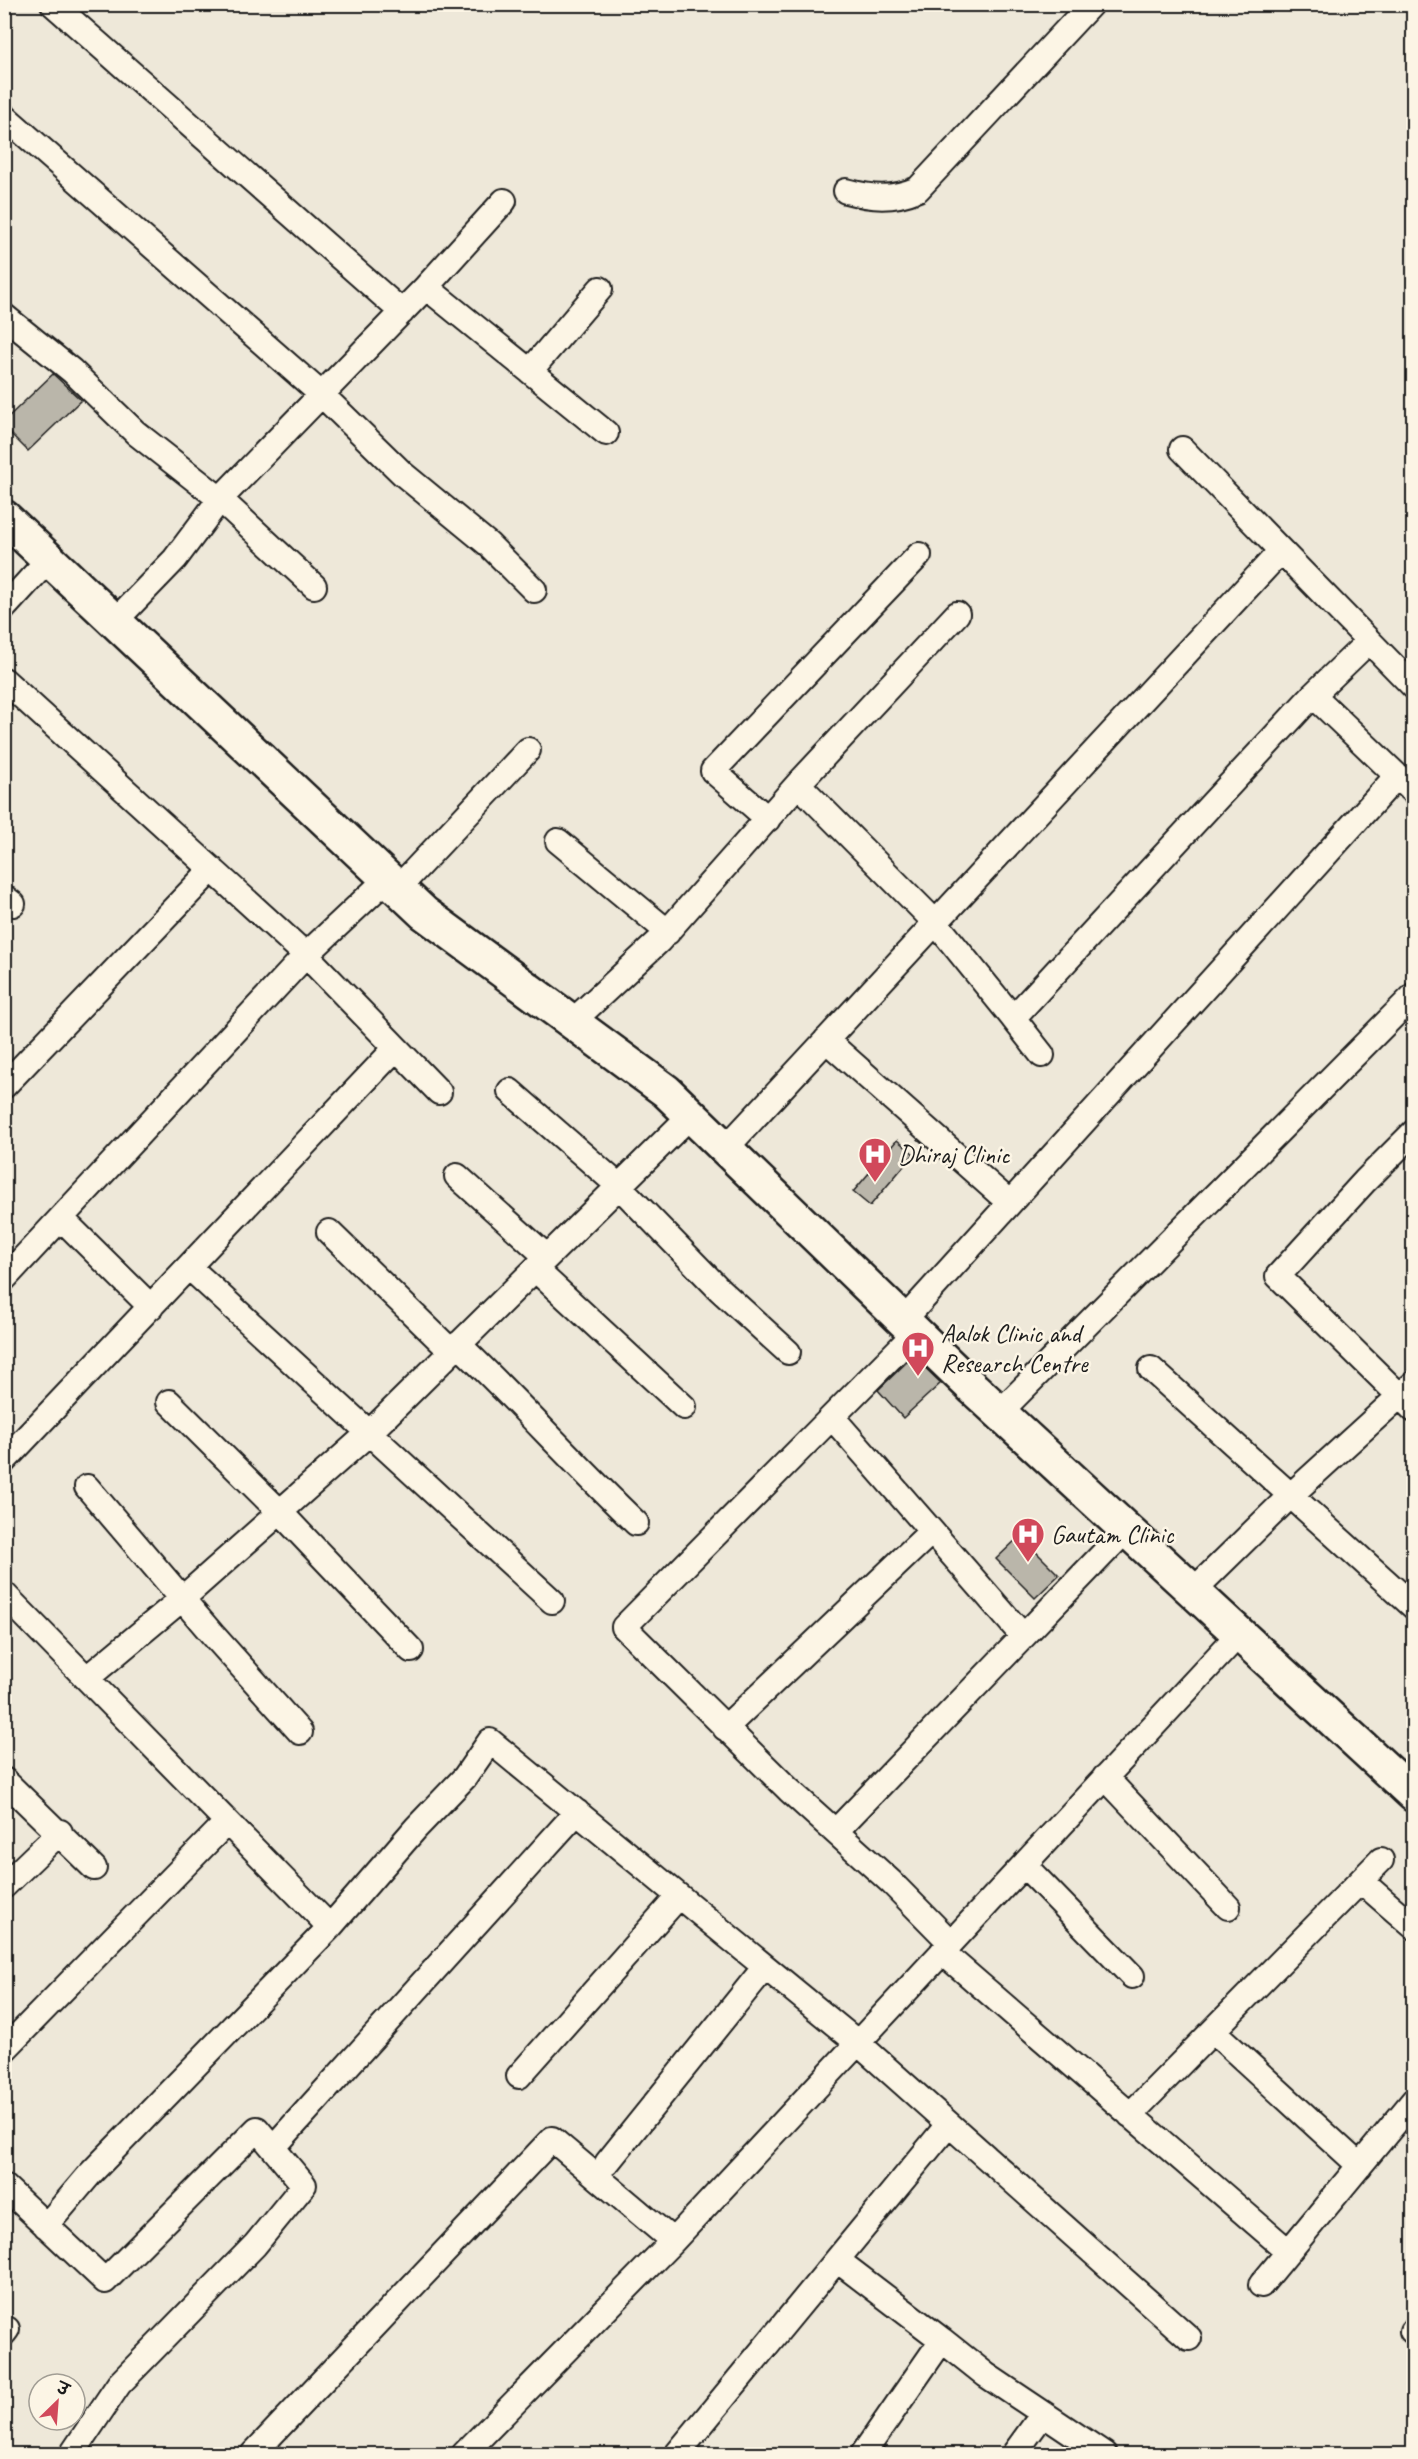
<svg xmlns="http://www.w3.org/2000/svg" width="1418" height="2459" viewBox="0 0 1418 2459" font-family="Caveat,'Playpen Sans Deva',sans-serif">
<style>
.building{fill:#bab6aa;stroke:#1c1c1c;stroke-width:1.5}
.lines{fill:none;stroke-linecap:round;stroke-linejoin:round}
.street-casing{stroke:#1c1c1c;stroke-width:28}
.secondary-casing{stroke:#1c1c1c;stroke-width:38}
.street{stroke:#fcf5e5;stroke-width:24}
.secondary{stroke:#fcf5e5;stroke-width:33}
.labels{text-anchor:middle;stroke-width:5;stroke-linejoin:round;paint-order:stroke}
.poi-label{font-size:26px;fill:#1c1c1c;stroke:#fcf5e5;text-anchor:start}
</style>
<rect width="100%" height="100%" fill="#eee8d9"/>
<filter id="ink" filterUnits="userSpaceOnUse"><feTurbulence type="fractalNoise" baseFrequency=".0167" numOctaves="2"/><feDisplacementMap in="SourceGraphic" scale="12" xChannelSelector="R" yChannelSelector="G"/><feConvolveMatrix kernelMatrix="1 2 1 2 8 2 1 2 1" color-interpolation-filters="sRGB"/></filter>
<g filter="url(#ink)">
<path class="building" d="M53 374 81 400 28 451 4 427V421Z
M897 1140 914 1154 870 1206 853 1192Z
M913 1356 941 1383 903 1418 878 1390Z
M1020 1536 1059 1575 1035 1598 996 1559Z"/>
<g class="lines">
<defs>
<path id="street" d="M53 4 402 312
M4 116 321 394 403 474 488 544 534 590
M846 191C872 198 892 200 918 189L1091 4
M426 287 606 433
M4 316 72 371 136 433 220 499 314 586
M530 371 600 289
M1182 449 1414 687
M4 608 49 559
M115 621 175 559 220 499 426 287 504 201
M4 680 306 955 439 1092
M1313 695 1369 641
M798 784 936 923 1013 1018 1313 695 1414 792
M768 819 713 771 919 555
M558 841 668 932
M398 888 528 750
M4 897 13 904
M1013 1018 1042 1055
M572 1022 659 941 798 784 957 614
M826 1040 1010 1203
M4 1086 212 869
M510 1091 619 1186 720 1290 788 1352
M1414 1132 1365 1181 1278 1276 1414 1410
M725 1149 1281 551
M457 1176 547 1257
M61 1218 151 1307
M329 1232 451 1351
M189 1267 552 1601
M535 1269 684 1407
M4 1279 306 955 388 878
M903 1321 1396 777
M915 1333 624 1627 789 1790 891 1882 951 1943
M458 1344C519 1402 575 1465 636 1523
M1151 1369 1414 1607
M169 1402 279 1511 411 1650
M999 1413 1414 995
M832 1417 1023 1636
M4 1461 396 1048
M87 1487 213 1635 300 1732
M1193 1591 1291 1495 1414 1383
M4 1594 330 1927
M87 1678 183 1598 369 1433 691 1115
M725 1728 931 1532
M1105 1777 1228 1907
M4 1780 94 1868
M836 1831 1126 1530
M1024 1865 1132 1976
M1361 1881 1414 1927
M4 1886 60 1832
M942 1952 1288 2251
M1213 2031 1360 2166
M4 2050 227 1822
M519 2076 679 1896
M1130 2115 1381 1860
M273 2148 577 1812
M607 2163 765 1967
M4 2186 105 2281 257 2129 304 2185 255 2245 119 2384 72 2454
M46 2226 90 2174 330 1927 416 1828 465 1777 490 1741 858 2043 1189 2338
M837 2260 942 2340 863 2454
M1261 2285 1414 2100
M1412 2331 1414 2332
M4 2333 7 2329
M942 2340 986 2375 1104 2454
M253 2454 552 2139 673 2241
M464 2454 673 2241 1239 1634
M677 2454 948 2125
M1014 2454 1043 2414"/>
<path id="secondary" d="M4 517 424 913 666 1091 974 1389 1414 1795"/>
</defs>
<use href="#street" class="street-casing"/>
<use href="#secondary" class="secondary-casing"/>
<use href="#street" class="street"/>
<use href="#secondary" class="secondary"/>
</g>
</g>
<defs>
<symbol id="hospital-pin" viewBox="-11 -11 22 30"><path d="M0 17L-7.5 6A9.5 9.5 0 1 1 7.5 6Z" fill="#d1495b" stroke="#fcf5e5"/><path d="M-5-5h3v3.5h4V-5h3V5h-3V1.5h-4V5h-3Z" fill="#fff"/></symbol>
</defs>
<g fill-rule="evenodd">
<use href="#hospital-pin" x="856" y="1135" width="38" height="52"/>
<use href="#hospital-pin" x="899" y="1329" width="38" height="52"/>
<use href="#hospital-pin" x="1009" y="1515" width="38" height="52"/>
</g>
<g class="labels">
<g class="poi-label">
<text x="898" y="1163">Dhiraj Clinic</text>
<text x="941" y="1342">Aalok Clinic and<tspan x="941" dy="30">Research Centre</tspan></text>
<text x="1051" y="1543">Gautam Clinic</text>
</g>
</g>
<rect width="1418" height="2459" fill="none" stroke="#fcf5e5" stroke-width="24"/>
<rect x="12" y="12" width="1394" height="2435" fill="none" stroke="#1c1c1c" stroke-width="2" filter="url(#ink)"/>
<g transform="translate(57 2402) rotate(25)"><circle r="28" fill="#fcf5e5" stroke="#a29e95" stroke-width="1.5"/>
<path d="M0-4.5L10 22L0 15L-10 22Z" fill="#d1495b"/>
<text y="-9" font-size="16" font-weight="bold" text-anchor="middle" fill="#1c1c1c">उ</text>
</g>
</svg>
